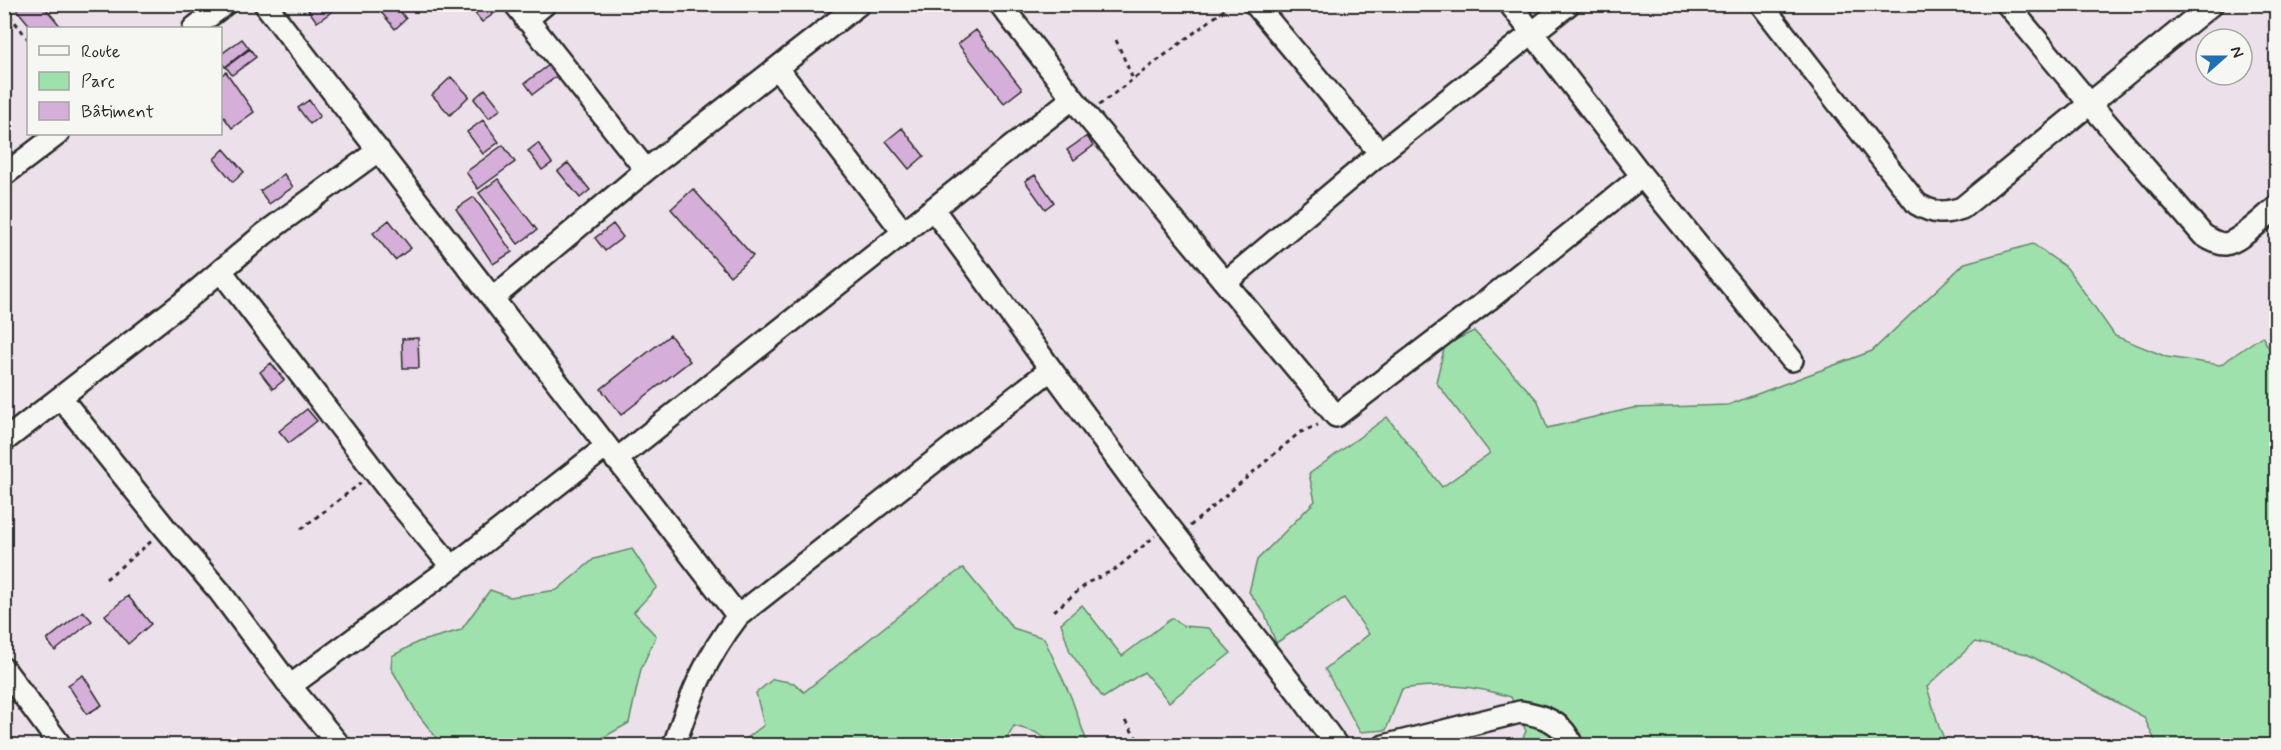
<svg xmlns="http://www.w3.org/2000/svg" width="2281" height="750" viewBox="0 0 2281 750" font-family="Mynerve,sans-serif">
<style>
.green{fill:#9ee1ac;stroke:#64866c;stroke-width:1.5}
.building{fill:#d5afd9;stroke:#2b2b2b;stroke-width:1.5}
.lines{fill:none;stroke-linecap:round;stroke-linejoin:round}
.minor-casing{stroke:#2b2b2b;stroke-width:26}
.path{stroke:#2b2b2b;stroke-width:3;stroke-dasharray:4.5 4.5;stroke-linecap:butt}
.minor{stroke:#f6f6f2;stroke-width:21}
</style>
<rect width="100%" height="100%" fill="#ece1ea"/>
<filter id="ink" filterUnits="userSpaceOnUse"><feTurbulence type="fractalNoise" baseFrequency=".0167" numOctaves="2"/><feDisplacementMap in="SourceGraphic" scale="12" xChannelSelector="R" yChannelSelector="G"/><feConvolveMatrix kernelMatrix="1 2 1 2 8 2 1 2 1" color-interpolation-filters="sRGB"/></filter>
<g filter="url(#ink)">
<path class="green" d="M2033 244 2067 268 2115 336 2167 357 2220 365 2262 336 2276 360V462L2273 469 2276 472V745H2157L2144 717 2027 654 1975 642 1927 687 1939 727 1947 745H1520L1526 731 1511 697C1471 685 1443 683 1402 689L1386 730 1360 732 1325 669 1369 634 1344 598 1276 643 1265 614 1249 592 1257 560 1315 501 1309 474 1387 417 1442 487 1490 453 1436 382 1445 345 1474 331 1538 401 1547 428 1633 408 1728 405 1872 351 1965 263Z
M632 549 657 587 634 612 656 636 641 669 629 723 590 745H442L417 713 391 668 392 656 418 642 461 630 490 590 510 597 557 590 594 559Z
M963 568 1013 628 1044 638 1071 697 1088 745H1056L1035 732 1014 726 1004 745H738L764 725 756 693 773 679 794 683 804 692 929 591Z
M1082 605 1122 656 1172 618 1183 626 1209 628 1231 653 1169 702 1144 672 1103 698 1070 652 1061 623Z"/>
<path class="building" d="M12 4H42L62 28H32Z
M304 4H339L340 6 317 22Z
M380 4H395L406 19 395 29 377 7Z
M484 4H495L499 10 482 22 474 12Z
M976 30 1022 89 1004 103 958 44Z
M242 39 249 48 225 67 220 61V55Z
M250 49 256 57 232 75 226 67Z
M549 65 557 76 533 94 525 83Z
M226 72 254 112 232 128 220 112V76Z
M451 77 469 96 450 115 432 95Z
M485 89 501 109 489 118 474 99Z
M309 100 320 116 310 124 298 108Z
M483 120 499 142 483 154 467 132Z
M902 128 924 156 909 169 886 141Z
M1087 136 1093 146 1074 160 1067 150Z
M538 143 552 163 542 170 528 151Z
M503 145 515 162 478 189 466 172Z
M224 149 244 172 233 182 214 159Z
M568 163 590 190 580 198 558 171Z
M284 174 293 187 269 204 260 191Z
M1035 175 1054 202 1045 209 1025 181Z
M498 179 537 230 518 244 479 193Z
M693 189 753 256 730 276 671 209Z
M474 197 512 252 493 264 456 209Z
M389 220 411 248 395 260 373 233Z
M613 224 623 237 605 251 595 238Z
M670 335 690 361 621 415 601 389Z
M418 338 419 368H403L402 339Z
M271 363 284 380 273 389 260 372Z
M307 409 317 421 289 443 279 431Z
M128 596 151 624 128 644 105 615Z
M83 611 92 621 55 651 47 640Z
M83 675 102 705 87 714 68 685Z"/>
<g class="lines">
<defs>
<path id="minor" d="M265 4 738 616
M515 4 646 170
M1000 4 1086 115 1336 416 1488 300 1642 176
M1255 4 1380 153
M1510 4 1642 176 1792 360
M1761 4 1917 204C1934 214 1944 214 1962 208L2212 4
M2007 4 2090 104 2203 235C2209 239 2217 244 2225 244 2240 242 2264 217 2276 208
M526 20 545 4
M194 28 225 4
M778 69 904 233
M4 175 58 134
M933 209 1131 478 1301 696 1337 746
M221 271 398 502 452 567
M1226 282 1380 153 1569 4
M493 298 646 170 859 4
M61 398 166 529 220 592 290 686 340 746
M4 441 186 300 264 234 379 150
M616 460 1073 98
M4 669 61 746
M290 686 452 567 606 447
M674 746C691 694 705 659 738 616L1050 370
M1384 746 1520 712C1542 715 1564 722 1572 746"/>
</defs>
<use href="#minor" class="minor-casing"/>
<path class="path" d="M4 8 28 39
M1116 40 1133 79
M1099 105 1232 4
M1190 526 1299 433 1318 425
M301 529 361 483
M106 579 153 540
M1054 611 1089 582 1116 569 1155 536
M1125 721 1142 746"/>
<use href="#minor" class="minor"/>
</g>
</g>
<rect width="2281" height="750" fill="none" stroke="#f6f6f2" stroke-width="24"/>
<rect x="12" y="12" width="2257" height="726" fill="none" stroke="#2b2b2b" stroke-width="2" filter="url(#ink)"/>
<rect x="27" y="27" width="195" height="108" fill="#f6f6f2" stroke="#a5a5a2" stroke-width="1.5"/>
<rect x="39" y="46" width="30" height="9" fill="#f6f6f2" stroke="#a5a5a2" stroke-width="1.5"/>
<text x="81" y="57" font-size="18" fill="#2b2b2b">Route</text>
<rect x="39" y="72" width="30" height="18" fill="#9ee1ac" stroke="#a5a5a2" stroke-width="1.5"/>
<text x="81" y="87" font-size="18" fill="#2b2b2b">Parc</text>
<rect x="39" y="102" width="30" height="18" fill="#d5afd9" stroke="#a5a5a2" stroke-width="1.5"/>
<text x="81" y="117" font-size="18" fill="#2b2b2b">Bâtiment</text>
<g transform="translate(2224 57) rotate(69)"><circle r="28" fill="#f6f6f2" stroke="#a5a5a2" stroke-width="1.5"/>
<path d="M0-4.5L10 22L0 15L-10 22Z" fill="#1f6fb2"/>
<text y="-9" font-size="16" font-weight="bold" text-anchor="middle" fill="#2b2b2b">N</text>
</g>
</svg>
